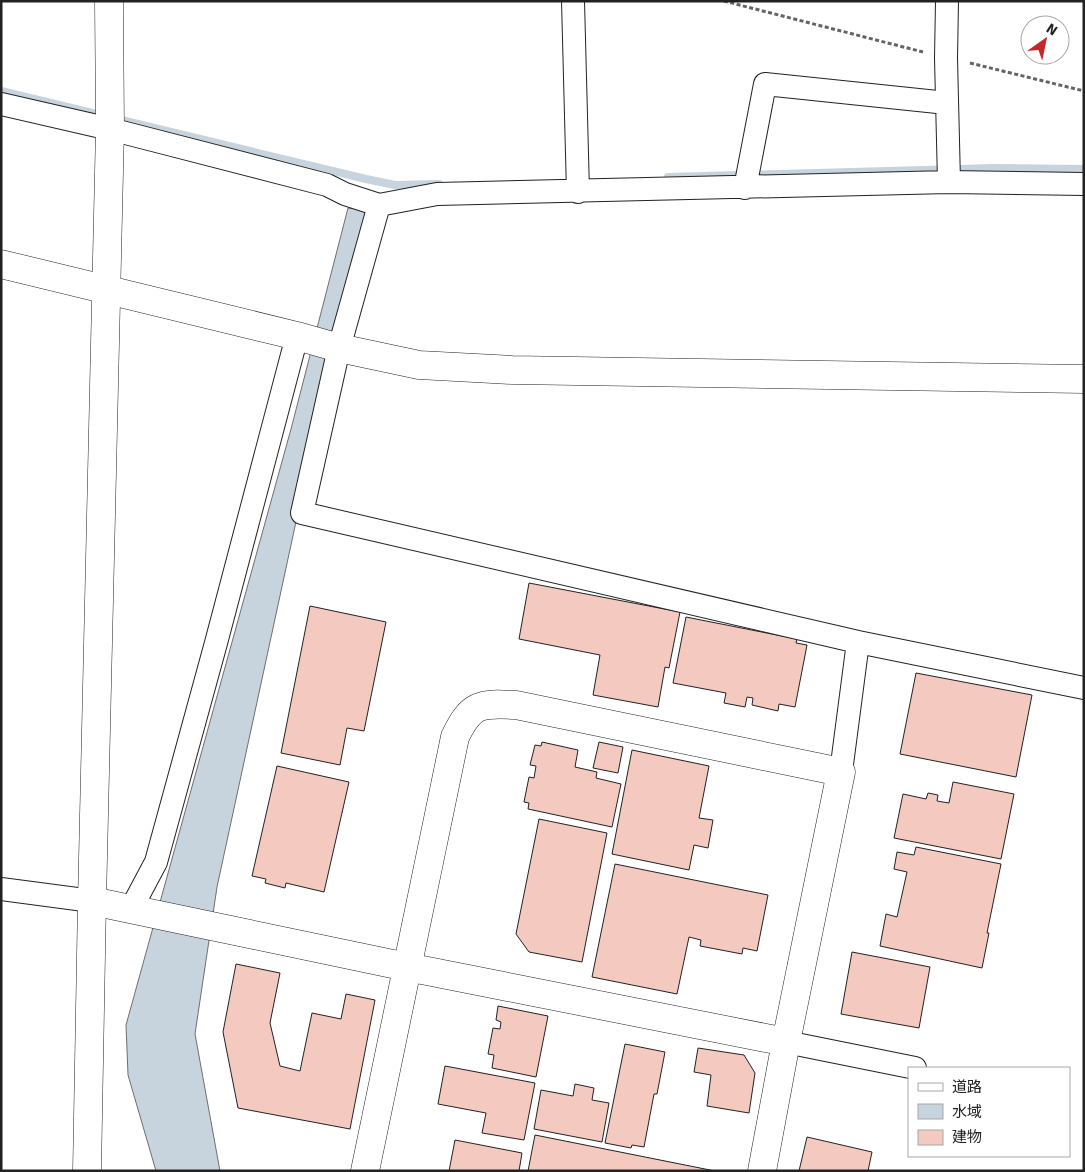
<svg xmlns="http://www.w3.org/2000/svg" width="1085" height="1172" viewBox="0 0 1085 1172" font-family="Signika,'Noto Sans JP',sans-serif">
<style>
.water{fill:#c7d3dd;stroke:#6f6f6f}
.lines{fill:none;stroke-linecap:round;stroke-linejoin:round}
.stream{stroke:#c7d3dd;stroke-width:8}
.building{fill:#f3c9c0;stroke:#222}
.minor-casing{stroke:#222;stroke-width:24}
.tertiary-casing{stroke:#222;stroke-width:29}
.path{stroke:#646464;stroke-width:3;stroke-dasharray:4 2.5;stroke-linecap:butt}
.minor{stroke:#fff;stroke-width:22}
.tertiary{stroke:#fff;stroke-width:28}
</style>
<rect width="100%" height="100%" fill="#fff"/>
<path class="water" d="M348 208 373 211 331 360 217 887 195 1034 220 1171H156L128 1075 126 1025 291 429Z"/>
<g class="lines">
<path class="stream" d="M1 91 366 179 395 185 439 184
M668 177 995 168 1084 169"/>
</g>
<path class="building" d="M529 583 680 612 669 668 665 667 658 707 593 695 600 655 519 639Z
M310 606 386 622 364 731 347 728 340 765 281 753Z
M686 617 797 639 796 643 807 645 795 707 779 704 778 711 752 705 753 698 747 697 745 707 724 703 726 693 673 683Z
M916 673 1032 695 1016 777 900 754Z
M542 742 578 750 575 767 597 772 596 778 621 784 612 827 528 809 529 803 524 802 529 777 534 778 536 766 530 765 535 745 541 746Z
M599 742 623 747 618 773 593 768Z
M632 750 709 766 699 818 713 820 708 848 694 845 689 870 612 854Z
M277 766 349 782 324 892 286 883 285 888 265 883 266 879 252 876Z
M953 782 1014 794 1001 859 894 838 903 794 926 799 928 793 938 795 937 801 949 803Z
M539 819 607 833 582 962 529 952 516 934Z
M916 847 1001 864 987 933H989L982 968 880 946 886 914 897 917 907 872 894 869 897 852 914 855Z
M615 864 768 895 757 951 743 948 742 954 700 946 701 940 689 937 677 994 592 977Z
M852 952 930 967 919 1028 841 1014Z
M236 964 280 973 270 1023 280 1066 300 1071 312 1013 341 1019 346 994 375 1000 350 1129 238 1108 223 1032Z
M498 1006 548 1016 536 1077 492 1068 494 1055 488 1054 493 1028 500 1029 501 1022 496 1020Z
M625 1044 665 1052 657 1094H654L644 1147 632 1145 631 1148 605 1143Z
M698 1048 744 1055 755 1073 749 1113 707 1106 711 1075 694 1072Z
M445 1066 535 1083 524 1140 482 1133 486 1113 438 1104Z
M575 1084 594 1088 592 1100 609 1103 602 1142 534 1129 541 1090 573 1096Z
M535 1135 715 1171H528Z
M807 1137 872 1152 868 1171H799Z
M455 1140 522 1153 519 1171H449Z"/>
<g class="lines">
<defs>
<path id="minor" d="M573 1 578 192
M947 1 946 58 949 182
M1 104 110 129 327 185 345 194 379 205 437 194 949 182 1084 184
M745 188 765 84 947 103
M379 205 339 348 302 513 858 642 1084 688
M841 772 858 642
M1 889 92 901
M131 909 156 862 216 643 297 336
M786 1042 915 1068"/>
<path id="tertiary" d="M1 264 297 336 339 348 419 365 512 370 1084 379
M92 901 407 967 786 1042
M87 1171 92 901 110 129 109 1
M365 1171 455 737C471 703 481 703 516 705L841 772 786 1042 762 1171"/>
</defs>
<use href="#minor" class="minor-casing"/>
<use href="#tertiary" class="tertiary-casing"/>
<path class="path" d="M724 1 923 52
M970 63 1084 91"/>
<use href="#minor" class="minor"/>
<use href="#tertiary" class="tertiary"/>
</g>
<rect width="1085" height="1172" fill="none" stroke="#222222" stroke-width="5"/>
<rect x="908" y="1067" width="162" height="90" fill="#ffffff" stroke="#a7a7a7"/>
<rect x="918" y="1083" width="25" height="8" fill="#ffffff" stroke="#a7a7a7"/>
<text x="952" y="1092" font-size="15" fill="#222222">道路</text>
<rect x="918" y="1104" width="25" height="15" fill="#c7d3dd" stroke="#a7a7a7"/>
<text x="952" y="1117" font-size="15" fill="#222222">水域</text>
<rect x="918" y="1130" width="25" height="15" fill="#f3c9c0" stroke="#a7a7a7"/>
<text x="952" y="1142" font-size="15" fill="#222222">建物</text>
<g transform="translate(1045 40) rotate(33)"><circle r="24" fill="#ffffff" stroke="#a7a7a7"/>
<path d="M0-4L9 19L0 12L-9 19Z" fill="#c62828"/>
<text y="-8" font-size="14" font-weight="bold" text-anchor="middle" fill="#222222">N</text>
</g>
</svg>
